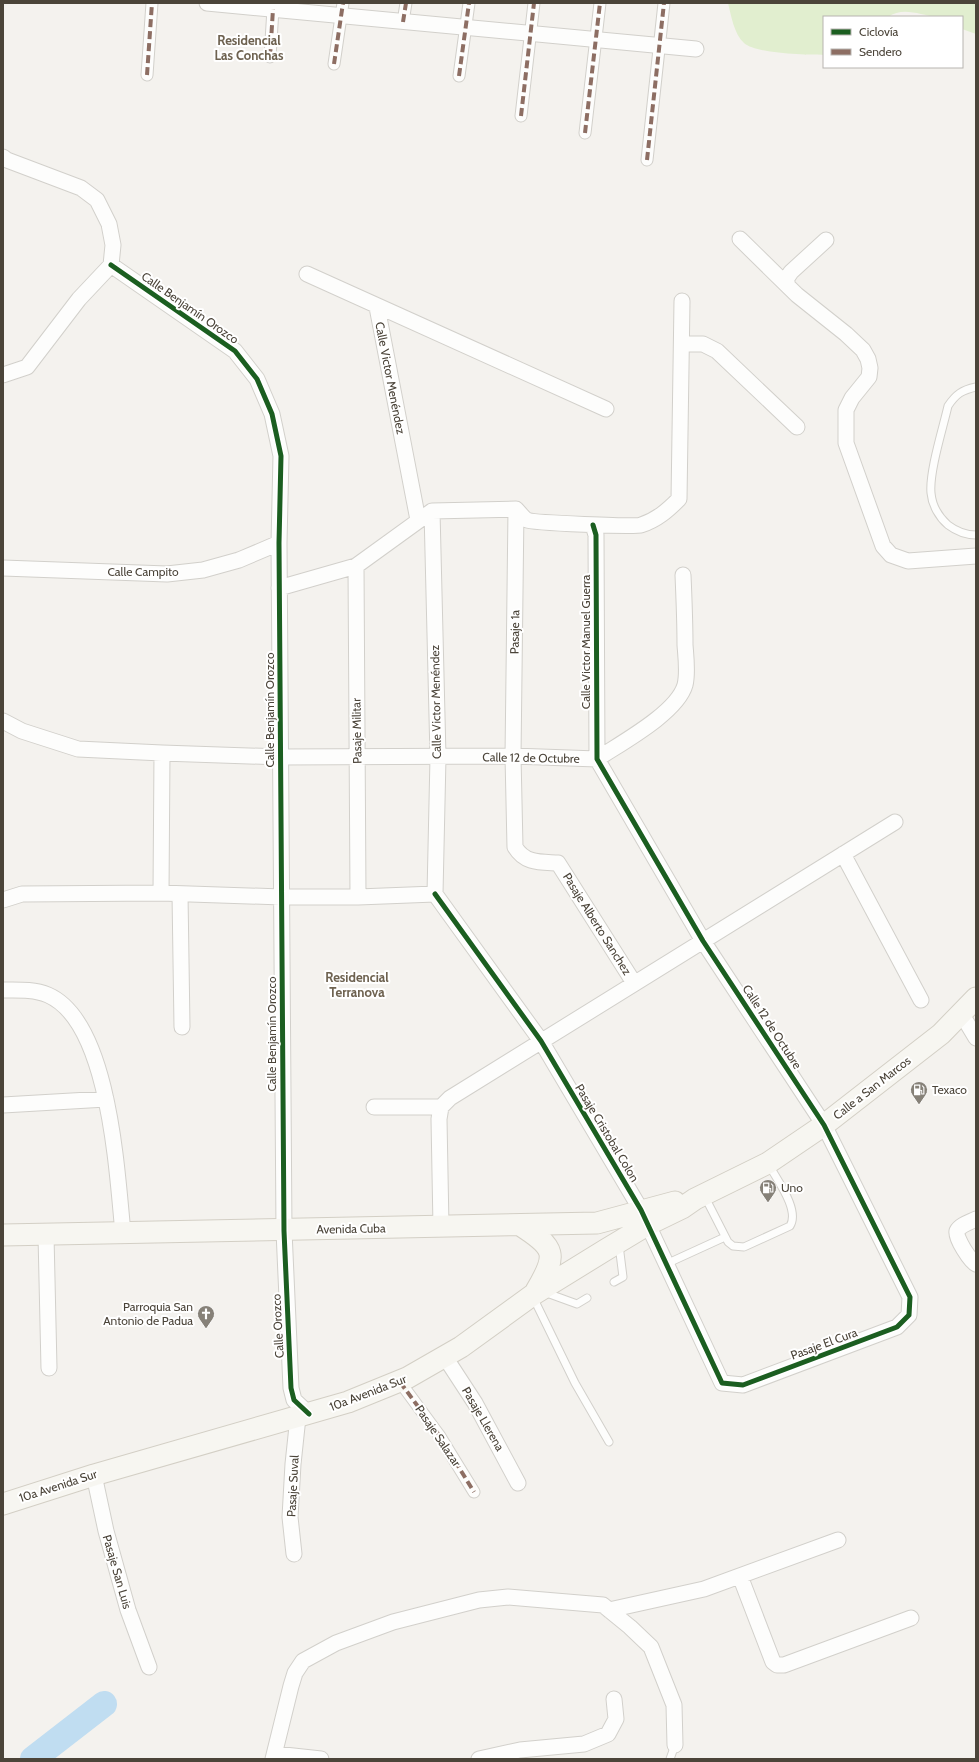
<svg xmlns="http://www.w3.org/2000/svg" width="979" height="1762" viewBox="0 0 979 1762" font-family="Cabin,sans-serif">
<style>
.green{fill:#e1eecf}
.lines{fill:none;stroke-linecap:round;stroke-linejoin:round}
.river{stroke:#c0ddf1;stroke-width:26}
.service-casing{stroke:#d2d0cb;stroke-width:9}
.pedestrian-casing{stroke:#d2d0cb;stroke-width:13}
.minor-casing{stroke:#d2d0cb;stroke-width:17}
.secondary-casing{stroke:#d3cfc5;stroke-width:23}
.service{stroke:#fdfdfc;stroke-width:7}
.pedestrian{stroke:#fdfdfc;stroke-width:11}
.minor{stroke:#fdfdfc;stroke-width:15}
.secondary{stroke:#f7f6f1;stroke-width:21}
.quiet{stroke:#8d6e63;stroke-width:4;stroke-dasharray:8 4;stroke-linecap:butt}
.cycleway-casing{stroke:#fff;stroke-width:8}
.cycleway{stroke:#1b5e20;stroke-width:5}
.labels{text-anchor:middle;stroke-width:4;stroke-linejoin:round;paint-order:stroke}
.street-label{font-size:12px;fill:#4b4439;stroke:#fff}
.poi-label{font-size:12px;fill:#4b4439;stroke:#fff;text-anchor:start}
.neighbourhood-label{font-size:13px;font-weight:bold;fill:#6e6250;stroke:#fff}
</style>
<rect width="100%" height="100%" fill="#f4f2ee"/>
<path class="green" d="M728 3H976V34L962 29V17C954 17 945 18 937 17 920 15 903 6 888 17H824V55C808 55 756 54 744 43 734 34 731 15 728 3Z"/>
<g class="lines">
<path class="river" d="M33 1759 104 1704"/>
<defs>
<path id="service" d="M976 387C962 390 956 394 948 406 943 428 929 472 931 493 932 505 939 517 948 525 956 531 965 535 976 535
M705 1197 728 1242 733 1246 744 1247 790 1226C800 1210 777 1180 769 1165
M666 1264 725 1237
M614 1282 623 1277 619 1245
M544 1292 577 1304 587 1298
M533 1297 575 1383 609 1442
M670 1759 675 1745"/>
<path id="pedestrian" d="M403 22 406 3
M270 57 273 9
M334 64 343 3
M147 75 152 3
M459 76 469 3
M521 116 534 3
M585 133 600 3
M647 160 664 3
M400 1382 439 1435 474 1492"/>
<path id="minor" d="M207 3 696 49
M3 157 7 160 81 188 97 200 109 224 113 245 111 265 79 299 27 367 3 375
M740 239 797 295 846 334 863 350 868 359 870 368 869 377 852 398 846 410V443L883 546 891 555 908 561 976 556
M111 265 235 351 257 379 272 414 281 456 279 543 284 1231 291 1388 294 1400 309 1414
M307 274 606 409
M787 284V278L791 272 826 240
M377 307 418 520
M682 344H703L717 351 797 427
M516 509 513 756 515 847C525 864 541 862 558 863L634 983
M432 511 438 757 435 894
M356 566 358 897
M3 568 167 574 203 570 239 560 279 543
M279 588 356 566 432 511 516 509C520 513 523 518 527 520 533 523 635 527 641 525 657 520 668 510 679 499L682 301
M3 721 22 731 78 749 162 753 281 757 513 756 597 759
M597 759C621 743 677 713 685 685 688 673 686 658 685 645 685 622 684 598 683 575
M843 854 921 1000
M161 893 162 753
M180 894 182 1027
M435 894 541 1041 641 1210 722 1383 743 1385 897 1327 909 1315 910 1297 824 1125 703 941 597 759 596 535 593 525
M3 900 22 894 161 893 282 897H358L435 894
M3 990C18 990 34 989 48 995 110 1022 117 1174 123 1233
M961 1013 976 1038
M3 1105 106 1099
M374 1107H441
M976 1219C970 1222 960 1225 957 1231 955 1238 971 1262 976 1264
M441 1227 439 1119 441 1107 450 1098 895 822
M46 1235 49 1368
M445 1357 475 1403 518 1483
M94 1475 106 1531 128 1610 149 1667
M294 1554 290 1517 293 1464 298 1417
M740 1576 773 1662 777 1665H784L911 1618
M609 1610 704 1589 838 1540
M275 1754 321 1759
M273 1759 291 1686 295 1673 303 1661 336 1643 393 1622 479 1600 508 1597 603 1605 630 1627 651 1647 674 1705 675 1745
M479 1759 520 1750 584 1744 608 1734 616 1719 614 1699"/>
<path id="secondary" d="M520 1225C556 1248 558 1254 536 1291
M3 1235 597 1223 675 1202
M3 1504 94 1475 348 1402 407 1378 461 1347 534 1294 607 1249 647 1225 682 1208 695 1199 768 1163 824 1125 941 1034 976 998"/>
</defs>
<use href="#service" class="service-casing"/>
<use href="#pedestrian" class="pedestrian-casing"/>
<use href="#minor" class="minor-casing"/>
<use href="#secondary" class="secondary-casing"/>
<use href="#service" class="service"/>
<use href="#pedestrian" class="pedestrian"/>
<use href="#minor" class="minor"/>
<use href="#secondary" class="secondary"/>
<path class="quiet" d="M403 22 406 3
M270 57 273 9
M334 64 343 3
M147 75 152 3
M459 76 469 3
M521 116 534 3
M585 133 600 3
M647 160 664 3
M400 1382 439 1435 474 1492"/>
<defs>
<path id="cycleway" d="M111 265 235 351 257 379 272 414 281 456 279 543 284 1231 291 1388 294 1400 309 1414
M435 894 541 1041 641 1210 722 1383 743 1385 897 1327 909 1315 910 1297 824 1125 703 941 597 759 596 535 593 525"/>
</defs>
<use href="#cycleway" class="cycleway-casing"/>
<use href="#cycleway" class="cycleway"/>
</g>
<defs>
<symbol id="fuel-pin" viewBox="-11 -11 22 30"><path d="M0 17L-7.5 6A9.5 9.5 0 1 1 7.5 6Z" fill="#868178" stroke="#fff"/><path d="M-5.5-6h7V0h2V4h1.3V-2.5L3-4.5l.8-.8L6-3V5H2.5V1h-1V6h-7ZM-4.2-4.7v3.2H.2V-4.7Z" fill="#fff"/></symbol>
<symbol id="church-pin" viewBox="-11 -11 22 30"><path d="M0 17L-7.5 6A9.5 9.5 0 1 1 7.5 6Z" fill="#868178" stroke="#fff"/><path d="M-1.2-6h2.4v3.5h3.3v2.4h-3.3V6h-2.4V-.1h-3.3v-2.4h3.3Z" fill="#fff"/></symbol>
</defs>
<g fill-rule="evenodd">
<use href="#fuel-pin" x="909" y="1080" width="20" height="27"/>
<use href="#fuel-pin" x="758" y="1178" width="20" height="27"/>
<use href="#church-pin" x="196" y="1304" width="20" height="27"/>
</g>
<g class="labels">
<g class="street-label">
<text transform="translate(190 308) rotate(35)" y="4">Calle Benjamín Orozco</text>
<text transform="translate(390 378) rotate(79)" y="4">Calle Victor Menéndez</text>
<text x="143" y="576">Calle Campito</text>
<text transform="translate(515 632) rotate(-89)" y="4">Pasaje 1a</text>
<text transform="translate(586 642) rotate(-90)" y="4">Calle Victor Manuel Guerra</text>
<text transform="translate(436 702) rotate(-91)" y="4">Calle Victor Menéndez</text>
<text transform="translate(270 710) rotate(-90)" y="4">Calle Benjamín Orozco</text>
<text transform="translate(357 731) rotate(-91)" y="4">Pasaje Militar</text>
<text transform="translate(531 758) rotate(1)" y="4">Calle 12 de Octubre</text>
<text transform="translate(597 924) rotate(58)" y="4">Pasaje Alberto Sanchez</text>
<text transform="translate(772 1027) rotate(57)" y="4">Calle 12 de Octubre</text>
<text transform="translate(272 1034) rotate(-90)" y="4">Calle Benjamín Orozco</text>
<text transform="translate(872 1088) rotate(-38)" y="4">Calle a San Marcos</text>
<text transform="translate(607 1133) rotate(59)" y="4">Pasaje Cristobal Colon</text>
<text transform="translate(351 1229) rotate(-1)" y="4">Avenida Cuba</text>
<text transform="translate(278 1326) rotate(-93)" y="4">Calle Orozco</text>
<text transform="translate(824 1344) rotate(-20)" y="4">Pasaje El Cura</text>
<text transform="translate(368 1393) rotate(-21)" y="4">10a Avenida Sur</text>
<text transform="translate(483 1419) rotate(60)" y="4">Pasaje Llerena</text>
<text transform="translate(438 1436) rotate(56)" y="4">Pasaje Salazar</text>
<text transform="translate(58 1486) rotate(-18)" y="4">10a Avenida Sur</text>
<text transform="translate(293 1486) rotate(-87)" y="4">Pasaje Suval</text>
<text transform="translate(117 1572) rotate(74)" y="4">Pasaje San Luis</text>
</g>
<g class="poi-label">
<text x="932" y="1094">Texaco</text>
<text x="781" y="1192">Uno</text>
<text x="193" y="1311" text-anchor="end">Parroquia San<tspan x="193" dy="14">Antonio de Padua</tspan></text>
</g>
<g class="neighbourhood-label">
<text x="249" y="45">Residencial<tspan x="249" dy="15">Las Conchas</tspan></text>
<text x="357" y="982">Residencial<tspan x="357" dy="15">Terranova</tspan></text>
</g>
</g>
<rect width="979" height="1762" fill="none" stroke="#4b4439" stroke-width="8"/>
<rect x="823" y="16" width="140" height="52" fill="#ffffff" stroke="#b7b4b0"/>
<rect x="831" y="29" width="20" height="6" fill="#1b5e20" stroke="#b7b4b0"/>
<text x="859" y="36" font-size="12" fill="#4b4439">Ciclovía</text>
<rect x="831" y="49" width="20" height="6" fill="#8d6e63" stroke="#b7b4b0"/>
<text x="859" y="56" font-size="12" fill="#4b4439">Sendero</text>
</svg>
